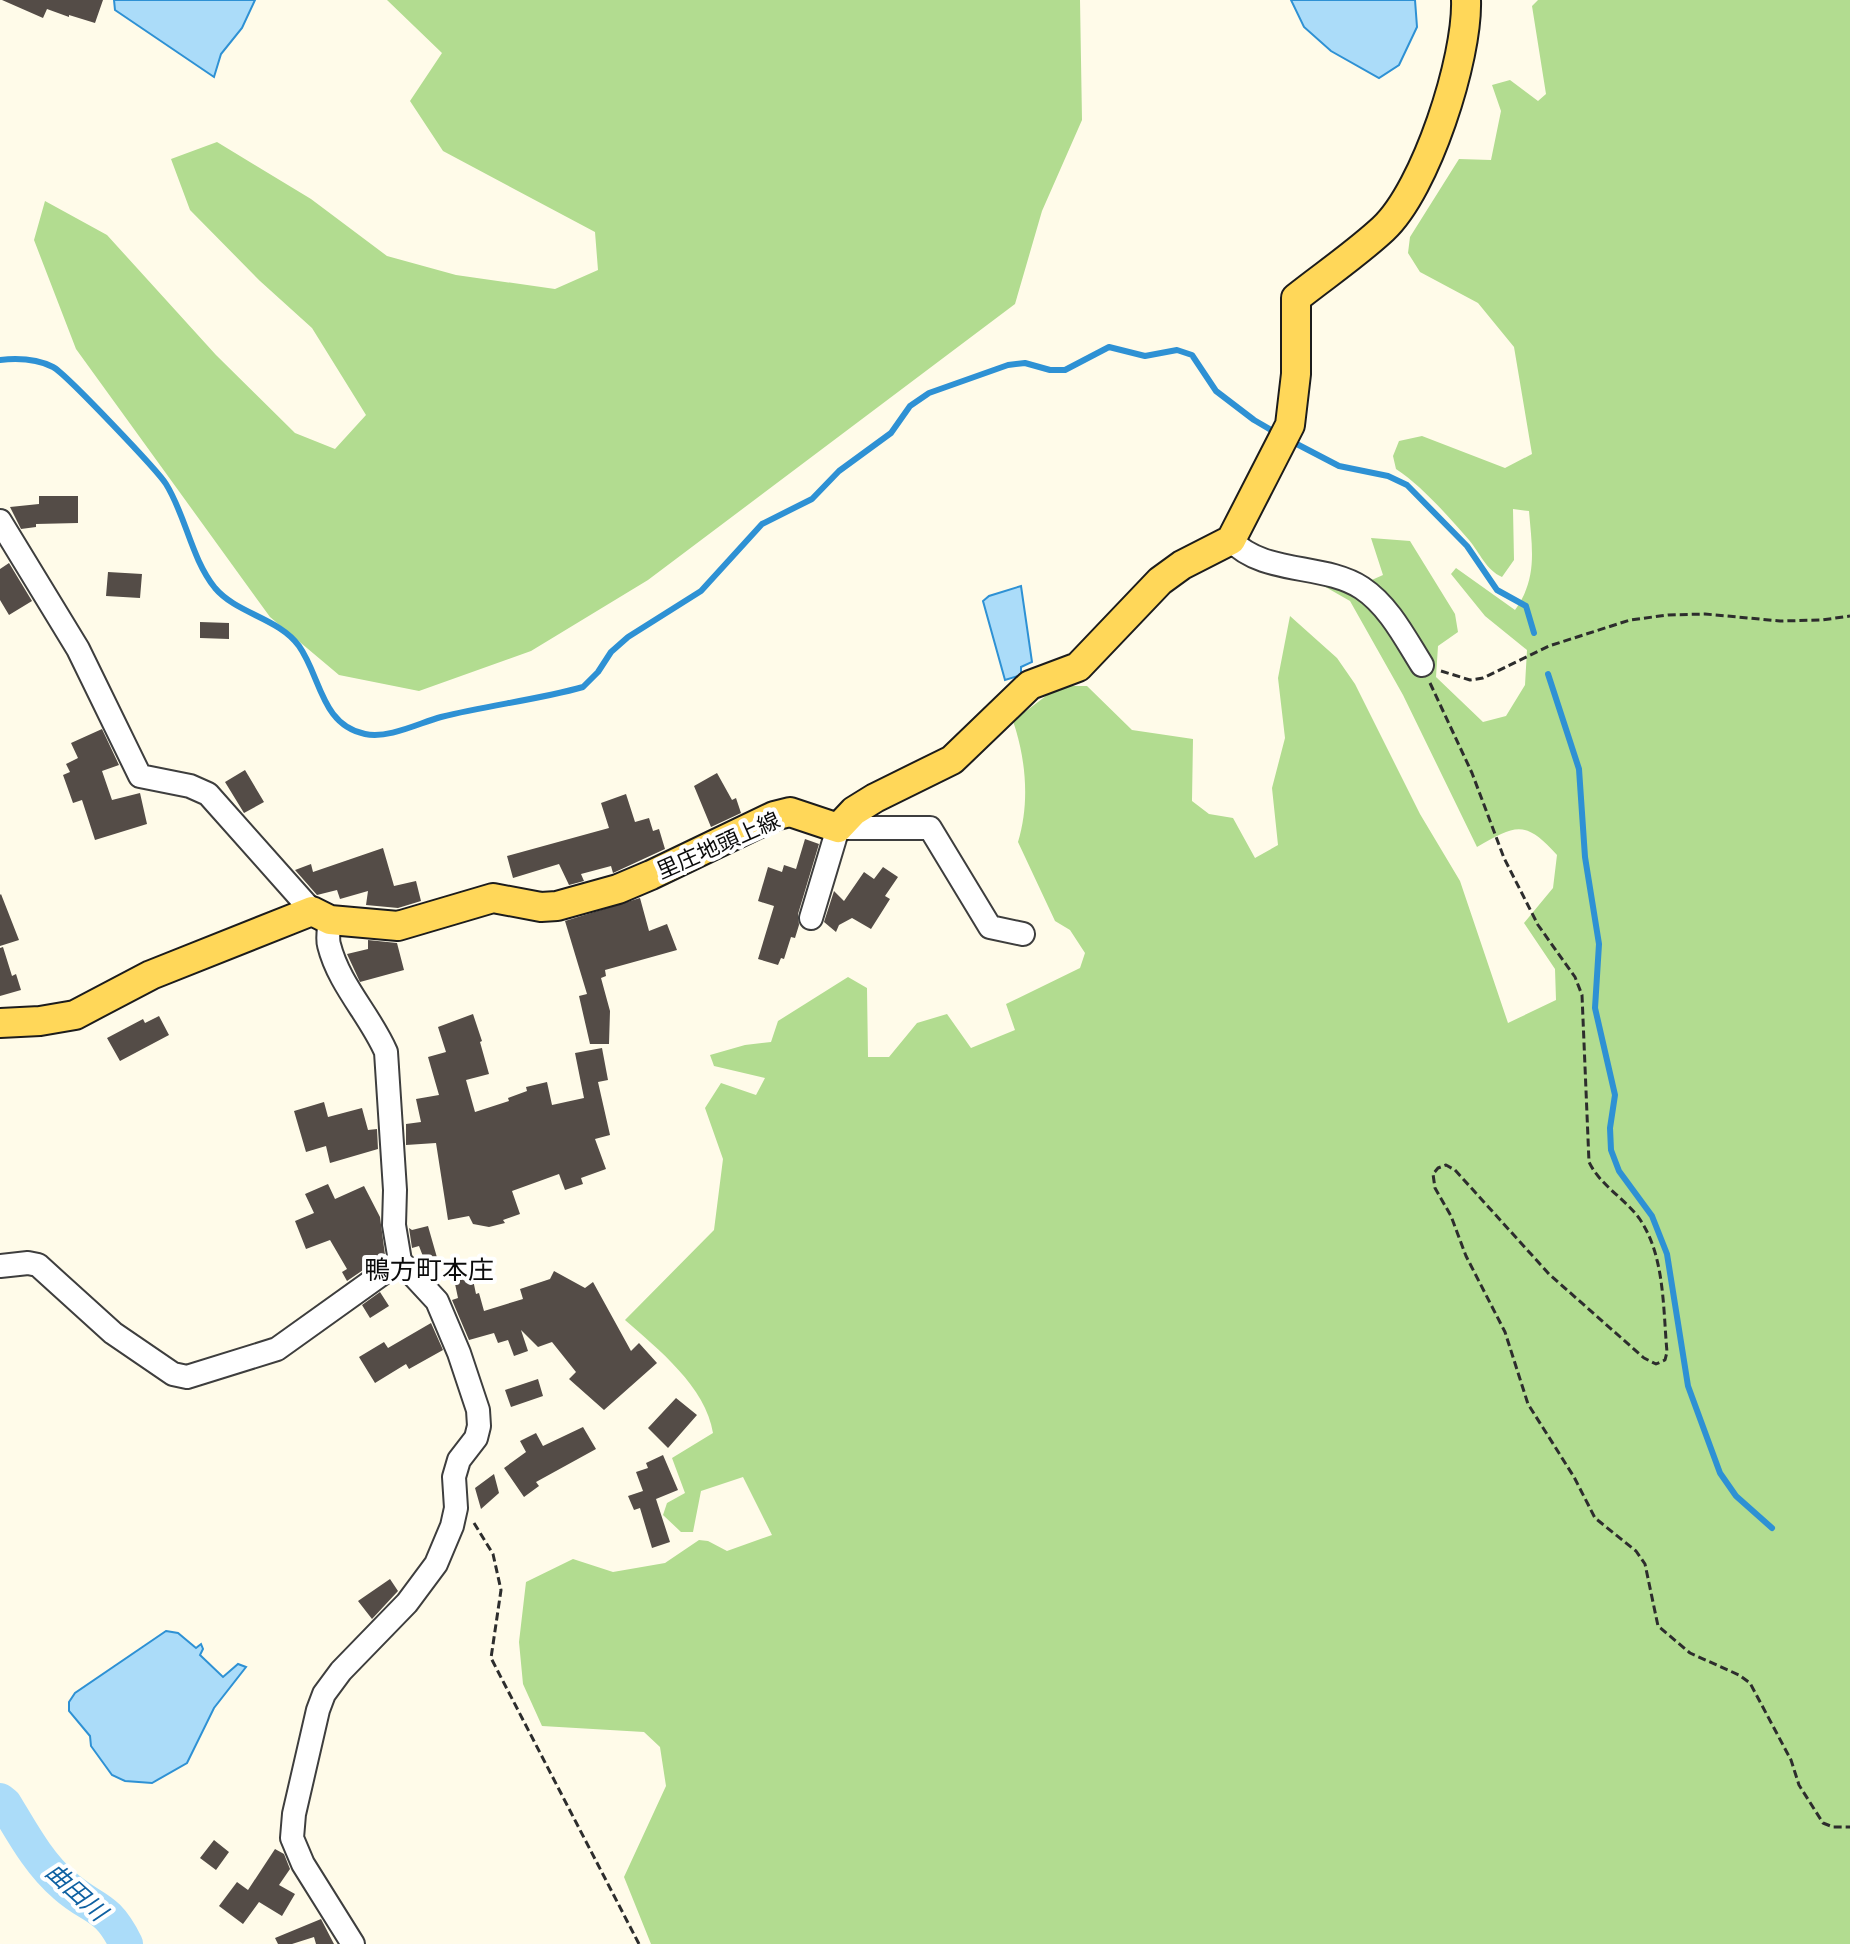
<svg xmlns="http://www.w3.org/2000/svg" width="1850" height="1944" viewBox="0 0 1850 1944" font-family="'Playfair Display','Noto Sans JP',serif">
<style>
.forest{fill:#b2dc90}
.water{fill:#abdcf9;stroke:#2e91d4;stroke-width:2}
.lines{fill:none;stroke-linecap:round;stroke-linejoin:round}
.stream{stroke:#2e91d4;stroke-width:6}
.river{stroke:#abdcf9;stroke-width:34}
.building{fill:#544c47}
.minor-casing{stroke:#3e3e3e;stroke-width:26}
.major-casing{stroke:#1c1c1c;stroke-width:32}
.path{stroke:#2d2d2d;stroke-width:3;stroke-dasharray:8 4;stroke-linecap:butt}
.minor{stroke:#fff;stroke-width:22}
.major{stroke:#ffd759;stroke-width:28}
.labels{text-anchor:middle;stroke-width:8;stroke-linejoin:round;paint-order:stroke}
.street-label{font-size:22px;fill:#0b0b0b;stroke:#fff}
.water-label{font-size:24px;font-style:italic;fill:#0f61a2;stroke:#fff}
.quarter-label{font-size:26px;fill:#0b0b0b;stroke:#fff}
</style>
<rect width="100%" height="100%" fill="#fffbe9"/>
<path class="forest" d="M387 0H1080L1082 120 1042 211 1015 304 648 580 531 651 419 691 339 675 270 617 76 349 34 240 45 201 107 235 216 355 295 433 335 449 366 415 312 328 260 281 190 210 171 159 217 142 311 199 387 256 456 275 555 289 598 270 595 232 443 151 410 101 442 53Z
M1538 0H1850V1944H651L624 1877 666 1786 660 1747 644 1732 542 1726 523 1684 519 1642 526 1582 573 1559 613 1572 665 1563 699 1540 708 1541 727 1551 772 1535 743 1477 701 1491 693 1532H681L663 1515 667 1503 685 1493 672 1458 713 1433C706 1387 658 1349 625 1320L714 1230 723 1159 705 1108 721 1083 756 1095 765 1078 714 1066 710 1055 745 1045 771 1042 778 1021 848 977 867 988 868 1057H889L917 1023 947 1014 971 1048 1015 1030 1006 1004 1080 968 1085 953 1070 930 1055 921 1018 842C1030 803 1026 759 1013 721L1059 686H1087L1132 730 1193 739 1192 801 1209 814 1233 818 1255 858 1278 845 1272 788 1285 738 1278 678 1290 616 1337 658 1355 684 1420 814 1460 881 1508 1023 1556 1000 1555 969 1524 923 1553 888 1557 855C1525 820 1517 824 1477 847L1403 695 1350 601 1322 585 1333 571 1365 583 1383 575 1371 538 1410 541 1455 614 1458 632 1438 646 1436 677 1483 722 1506 716 1525 685 1527 650 1485 616 1451 574 1456 568 1515 610C1538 578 1532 548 1529 511L1513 509 1514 560 1502 577C1486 570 1480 553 1469 540 1447 515 1423 487 1396 469L1393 456 1399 441 1422 436 1505 468 1532 454 1514 347 1478 303 1420 272 1408 253 1410 237 1459 159 1491 160 1501 111 1492 85 1510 80 1538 101 1546 94 1532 6Z"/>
<path class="water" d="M114 0H255L242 28 221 54 214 77 115 10Z
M1291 0H1415L1417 27 1399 65 1379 78 1331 51 1304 27Z
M1021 586 1032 662 1021 667V675L1005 680 983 601 989 596Z
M166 1631 178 1633 196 1648 201 1644 203 1649 200 1655 223 1677 238 1664 246 1667 214 1708 187 1763 152 1783 125 1781 112 1775 91 1746 90 1736 69 1711V1702L75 1693Z"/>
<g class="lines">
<path class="stream" d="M0 360C18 358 37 359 53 367 65 373 158 471 166 484 186 516 191 558 215 588 237 614 279 618 299 646 321 677 321 725 365 734 389 739 419 723 441 717 488 705 537 700 583 687L598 672 611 652 628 637 701 591 762 524 812 499 839 471 891 433 910 406 929 393 1008 365 1025 363 1050 370H1065L1109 347 1145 356 1177 350 1192 355 1216 391 1254 420 1278 434
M1291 441 1339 466 1388 476 1407 485 1467 546 1497 590 1526 606 1534 633
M1548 674 1579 769 1585 857 1599 944 1595 1008 1615 1095 1610 1128 1611 1150 1619 1171 1652 1216 1667 1254 1688 1386 1720 1473 1736 1496 1772 1528"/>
<path class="river" d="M0 1800 5 1804C22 1832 39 1864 64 1885 93 1911 106 1903 126 1944"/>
</g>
<path class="building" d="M2 0H103L95 23 69 15V17L47 9 43 18Z
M39 496H78V523L36 524V527L21 529 10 507 39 504Z
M9 563 32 601 9 615 0 600V569Z
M108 572 142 574 140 598 106 596Z
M200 622 229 623V639L200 638Z
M102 729 119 765 102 771 112 800 140 793 147 824 95 840 82 800 73 803 63 775 70 772 66 764 78 758 71 743Z
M245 770 264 802 244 813 225 782Z
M717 773 732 800 736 798 741 813 711 827 694 786Z
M626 794 635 822 649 818 653 831 659 829 665 849 613 873 611 866 581 874 584 881 569 885 559 864 513 878 507 856 609 828 601 803Z
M805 839 819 844 798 914 799 925 795 938 791 937 784 959 781 958 778 965 758 959 774 906 758 901 768 867 782 872 784 865 796 869Z
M383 848 394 886 416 881 421 901 398 908 366 905 368 891 340 899 337 890 317 895 295 870 311 864 313 872Z
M883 867 898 877 885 896 890 899 871 929 852 918 839 925 836 932 824 922 834 891 844 901 864 872 874 879Z
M1 894 19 940 0 946V895Z
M640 898 649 931 667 924 677 950 605 970 606 976 601 978 610 1011 609 1044H590L579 996 587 994 565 921Z
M368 940 397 943 404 970 360 982 347 954 368 949Z
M3 947 12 976 16 974 21 990 0 996V948Z
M473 1014 482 1041 480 1042 489 1074 466 1080 475 1112 509 1101 508 1098 527 1091 526 1087 547 1082 552 1105 584 1098 575 1053 602 1048 608 1080 598 1082 610 1135 595 1139 606 1169 581 1178 583 1184 565 1190 559 1174 512 1191 520 1214 503 1220 505 1223 489 1227 473 1224 469 1216 448 1220 436 1143 406 1145V1124L421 1122 416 1099 439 1095 428 1057 446 1052 438 1027Z
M159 1016 169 1035 120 1061 107 1038 143 1019 145 1023Z
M324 1102 328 1117 362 1108 368 1130 377 1129 378 1149 330 1163 326 1146 306 1152 294 1111Z
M328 1184 335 1199 364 1186 380 1217 385 1255 347 1281 342 1272 347 1269 330 1240 306 1249 295 1221 314 1213 305 1194Z
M428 1226 440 1268 429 1272 419 1246 412 1248 409 1228 412 1230Z
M554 1271 585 1288 593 1282 631 1351 639 1343 657 1363 604 1410 569 1379 576 1372 552 1342 538 1347 521 1330 528 1351 514 1356 508 1340 498 1343 494 1333 469 1340 452 1300 458 1298 454 1279 472 1275 476 1294 479 1293 484 1311 523 1299 520 1289 550 1279Z
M380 1292 389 1306 370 1318 362 1305Z
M431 1323 443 1350 409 1369 406 1364 375 1383 359 1357 384 1342 388 1348Z
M538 1379 543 1396 511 1407 505 1390Z
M676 1398 697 1415 668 1448 648 1428Z
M583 1427 596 1449 536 1482 539 1486 524 1497 504 1468 526 1452 520 1441 536 1433 543 1446Z
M663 1455 678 1490 656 1499 670 1542 652 1548 640 1508 634 1510 628 1496 643 1491 636 1472 648 1468 646 1463Z
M494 1474 499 1493 481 1509 475 1488Z
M390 1579 398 1591 372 1619 358 1601Z
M214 1840 229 1852 216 1870 200 1858Z
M275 1849 284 1854 290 1869 279 1885 295 1894 282 1916 259 1902 243 1924 219 1906 237 1882 248 1890Z
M321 1919 334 1944H316L314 1937 292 1944H278L275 1938Z"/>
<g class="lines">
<defs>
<path id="minor" d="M0 521 78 649 140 776 190 786 208 794 312 911
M1231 540C1263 575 1324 563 1362 588 1389 606 1405 638 1422 665
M811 918 838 828H930L990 927 1023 934
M330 920C329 928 327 938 329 945 339 985 370 1015 386 1052L395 1190 394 1225 400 1261 437 1301 459 1353 478 1410 479 1426 476 1438 459 1460 454 1477 456 1508 452 1526 436 1564 407 1603 341 1671 324 1694 318 1710 294 1814 292 1838 303 1864 353 1944
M0 1266 28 1263 38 1265 113 1333 173 1374 187 1377 277 1349 400 1261"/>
<path id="major" d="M0 1023 40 1021 75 1015 151 975 312 911 330 920 398 926 493 898 541 907 557 906 618 889 651 875 774 816 790 812 838 828 854 811 875 798 952 760 1030 685 1078 667 1160 581 1182 565 1231 540 1290 425 1296 374V298C1325 275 1356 254 1383 229 1426 189 1468 58 1466 0"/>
</defs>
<use href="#minor" class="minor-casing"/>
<use href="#major" class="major-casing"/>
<path class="path" d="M1441 671 1470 680 1483 678 1549 646 1630 620 1668 615 1705 614 1780 621 1822 620 1850 616
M1430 683 1472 773 1504 858 1538 925 1575 977 1582 995 1589 1162C1600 1185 1624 1198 1639 1218 1665 1255 1663 1309 1667 1352L1665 1360 1656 1364 1644 1358 1549 1274 1455 1170 1446 1165 1438 1168 1433 1174 1435 1188 1451 1216 1466 1256 1505 1332 1528 1404 1574 1477 1595 1518 1636 1551 1645 1564 1658 1626 1690 1653 1739 1675 1750 1683 1791 1760 1799 1785 1823 1823 1833 1827H1850
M474 1523 493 1554 501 1590 491 1658 639 1944"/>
<use href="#minor" class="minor"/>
<use href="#major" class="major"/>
</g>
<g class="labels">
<g class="street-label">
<text transform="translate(718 845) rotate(-24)" y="8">里庄地頭上線</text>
</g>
<g class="water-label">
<text transform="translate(76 1892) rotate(42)" y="8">曲田川</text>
</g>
<g class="quarter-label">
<text x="429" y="1279">鴨方町本庄</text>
</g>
</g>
</svg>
